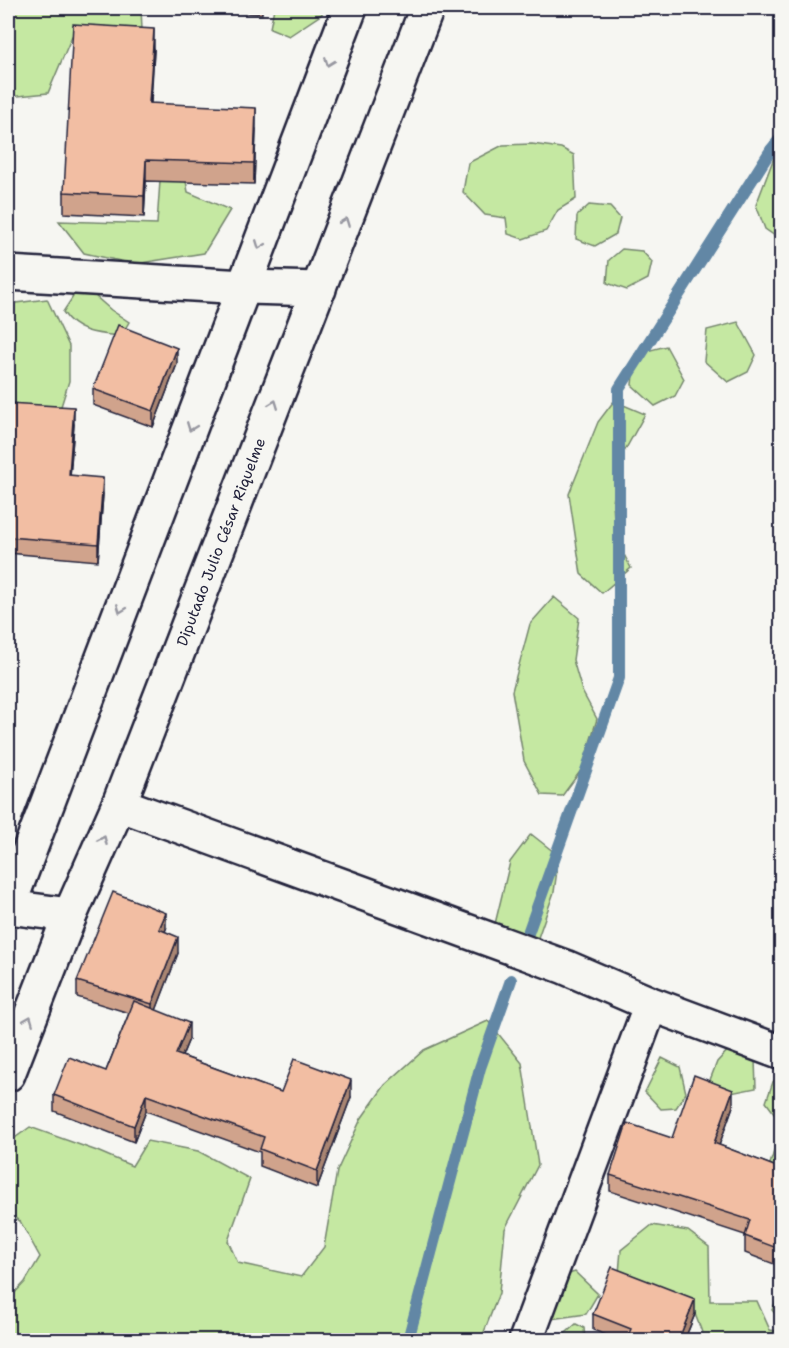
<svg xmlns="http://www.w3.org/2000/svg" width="789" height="1348" viewBox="0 0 789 1348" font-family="'Shantell Sans',sans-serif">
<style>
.green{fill:#c5e8a2;stroke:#74856e;stroke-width:1.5}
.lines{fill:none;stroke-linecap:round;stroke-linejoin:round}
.stream{stroke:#6287a5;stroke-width:12}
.street-casing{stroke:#22223b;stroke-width:38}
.secondary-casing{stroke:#22223b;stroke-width:38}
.street{stroke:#f6f6f2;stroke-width:33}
.secondary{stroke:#f6f6f2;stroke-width:33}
.wall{fill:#d0a38c;stroke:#22223b;stroke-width:1.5}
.shaded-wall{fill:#a98572;stroke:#22223b;stroke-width:1.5}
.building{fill:#f2bea3;stroke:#22223b;stroke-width:1.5}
.oneway{stroke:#9797a0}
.labels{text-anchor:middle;stroke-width:4.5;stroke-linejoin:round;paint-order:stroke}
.street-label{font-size:15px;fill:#22223b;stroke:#f6f6f2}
</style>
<rect width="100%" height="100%" fill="#f6f6f2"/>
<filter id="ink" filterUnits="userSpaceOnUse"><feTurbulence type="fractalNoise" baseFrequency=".0167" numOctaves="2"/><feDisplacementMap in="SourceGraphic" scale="12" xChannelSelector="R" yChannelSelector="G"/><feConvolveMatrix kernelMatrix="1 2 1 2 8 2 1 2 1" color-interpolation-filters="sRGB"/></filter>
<g filter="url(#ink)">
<path class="green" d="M8 8H141L142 30 105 36H72L48 93 8 97Z
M274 8H322V14L289 36 270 28Z
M163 138H178L188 192 230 210 204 253 134 264 84 253 59 221 157 224Z
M532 144 561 148 574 155 576 199 558 210 546 231 523 239 508 234 506 218 485 215 463 192 468 163 503 145Z
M781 148V240L765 229 756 205 775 155Z
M589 205 610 207 620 218 616 234 595 246 576 239 577 216Z
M622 249 642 251 652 262 648 279 627 290 607 283 609 260Z
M76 292 95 296 111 310 129 322 121 336C98 334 76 333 63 312Z
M47 299 69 346V381L58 416 20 412 8 397V304Z
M738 322 756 355 748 372 728 382 704 361 707 330Z
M666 346 684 379 675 396 655 406 632 385 635 354Z
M614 401 645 414 618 463 613 503 615 537 631 568 602 593 581 574 569 494 598 422Z
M554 597 579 618 573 660 582 691 597 719 582 769 562 796 542 795 524 761 512 691 530 624Z
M531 834 559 856 554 892 533 952 511 958 495 924 510 862Z
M488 1021 522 1063 538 1165 505 1229 499 1293 481 1340H8V1300L25 1282 40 1257 20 1221 8 1214V1143L30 1127 97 1151 132 1166 147 1141 198 1151 250 1179 228 1241 238 1263 301 1277 324 1247 337 1171 361 1119 385 1085 424 1050Z
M731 1047 755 1060 756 1088 721 1095 710 1080 717 1062Z
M662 1058 680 1067 686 1093 676 1108 661 1109 645 1092Z
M781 1074V1116L777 1117 766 1102 773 1082Z
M781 1139V1178L780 1179 770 1164 776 1145Z
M652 1225 688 1231 709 1247 710 1301H757L770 1330 781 1332V1340H705L695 1314 618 1285 621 1250Z
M575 1272 598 1294 586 1314 537 1321 538 1283Z
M781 1290V1321L772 1310Z
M576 1324 584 1328 585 1340H558Z"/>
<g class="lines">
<path class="stream" d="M528 933 619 678V389L771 150 782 137
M408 1340 480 1068 511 980"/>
<defs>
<path id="street" d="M8 273 244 287 319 289
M119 804 565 967 651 1004 782 1053
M8 907 70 915
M526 1340 651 1004"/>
<path id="secondary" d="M8 907 350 8
M8 1074 70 915 119 804 427 8"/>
</defs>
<use href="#street" class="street-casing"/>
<use href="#secondary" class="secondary-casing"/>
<use href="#street" class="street"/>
<use href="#secondary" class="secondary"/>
</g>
<path class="wall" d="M165 8H262V14Z
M154 50 151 104 256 129 254 184 146 181 144 217 64 213V192Z
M177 364 153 427 93 405V389Z
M8 403 74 424 70 475 103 494 98 561 8 553Z
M166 929 165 931 178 953 156 1010 189 1039 182 1056 281 1092 351 1097 317 1188 260 1166V1152L146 1111 134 1142 54 1111V1095L106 1071 129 1013 77 997V981Z
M733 1106 719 1145 782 1169V1267L745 1253V1235L610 1191V1175L672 1138Z
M593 1314H695L684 1341H621L593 1330Z"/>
<path class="shaded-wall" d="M154 29V50L149 125V103Z
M256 108V129L254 184V163Z
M146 160V181L144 217V196Z
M177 348V364L153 427V411Z
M74 407V424L69 491V475Z
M103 478V494L98 561V544Z
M166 913V929L159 945V929Z
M178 937V953L152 1021V1004Z
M189 1023V1039L176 1070V1054Z
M351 1080V1097L317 1188V1171Z
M733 1090V1106L714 1160V1143Z
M146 1095V1111L134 1142V1126Z
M695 1299V1314L684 1341H678Z"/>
<path class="building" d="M73 24 154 29 149 103 256 108 254 163 146 160 144 196 64 192Z
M118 325 177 348 153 411 93 389Z
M8 403 74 407 69 475 103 478 98 544 8 537Z
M113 892 166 913 159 929 178 937 152 1004 77 981Z
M134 1001 189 1023 176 1054 281 1092 294 1059 351 1080 317 1171 260 1149 264 1137 146 1095 134 1126 54 1095 69 1057 106 1071Z
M694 1075 733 1090 714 1143 782 1169V1250L745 1236 750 1220 610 1175 627 1123 672 1138Z
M612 1267 695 1299 678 1341H626L631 1329 593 1314Z"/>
<defs><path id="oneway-chevron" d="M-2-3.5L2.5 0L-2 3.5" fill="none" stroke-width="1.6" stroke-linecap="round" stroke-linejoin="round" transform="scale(1.5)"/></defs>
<g class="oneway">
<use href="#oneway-chevron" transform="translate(329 62) rotate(111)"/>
<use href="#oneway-chevron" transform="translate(345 222) rotate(-69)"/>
<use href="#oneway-chevron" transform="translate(260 245) rotate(111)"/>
<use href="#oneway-chevron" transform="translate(274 404) rotate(-69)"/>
<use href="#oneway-chevron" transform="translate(191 427) rotate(111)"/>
<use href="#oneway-chevron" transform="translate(121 609) rotate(111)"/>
<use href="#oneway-chevron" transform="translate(103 840) rotate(-66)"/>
<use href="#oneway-chevron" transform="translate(29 1020) rotate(-68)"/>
</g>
</g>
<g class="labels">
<g class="street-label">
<text transform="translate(221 542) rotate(-69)" y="5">Diputado Julio César Riquelme</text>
</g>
</g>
<rect width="789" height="1348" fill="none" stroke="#f6f6f2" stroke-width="30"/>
<rect x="15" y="15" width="759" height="1318" fill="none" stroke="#22223b" stroke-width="2" filter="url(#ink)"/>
</svg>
